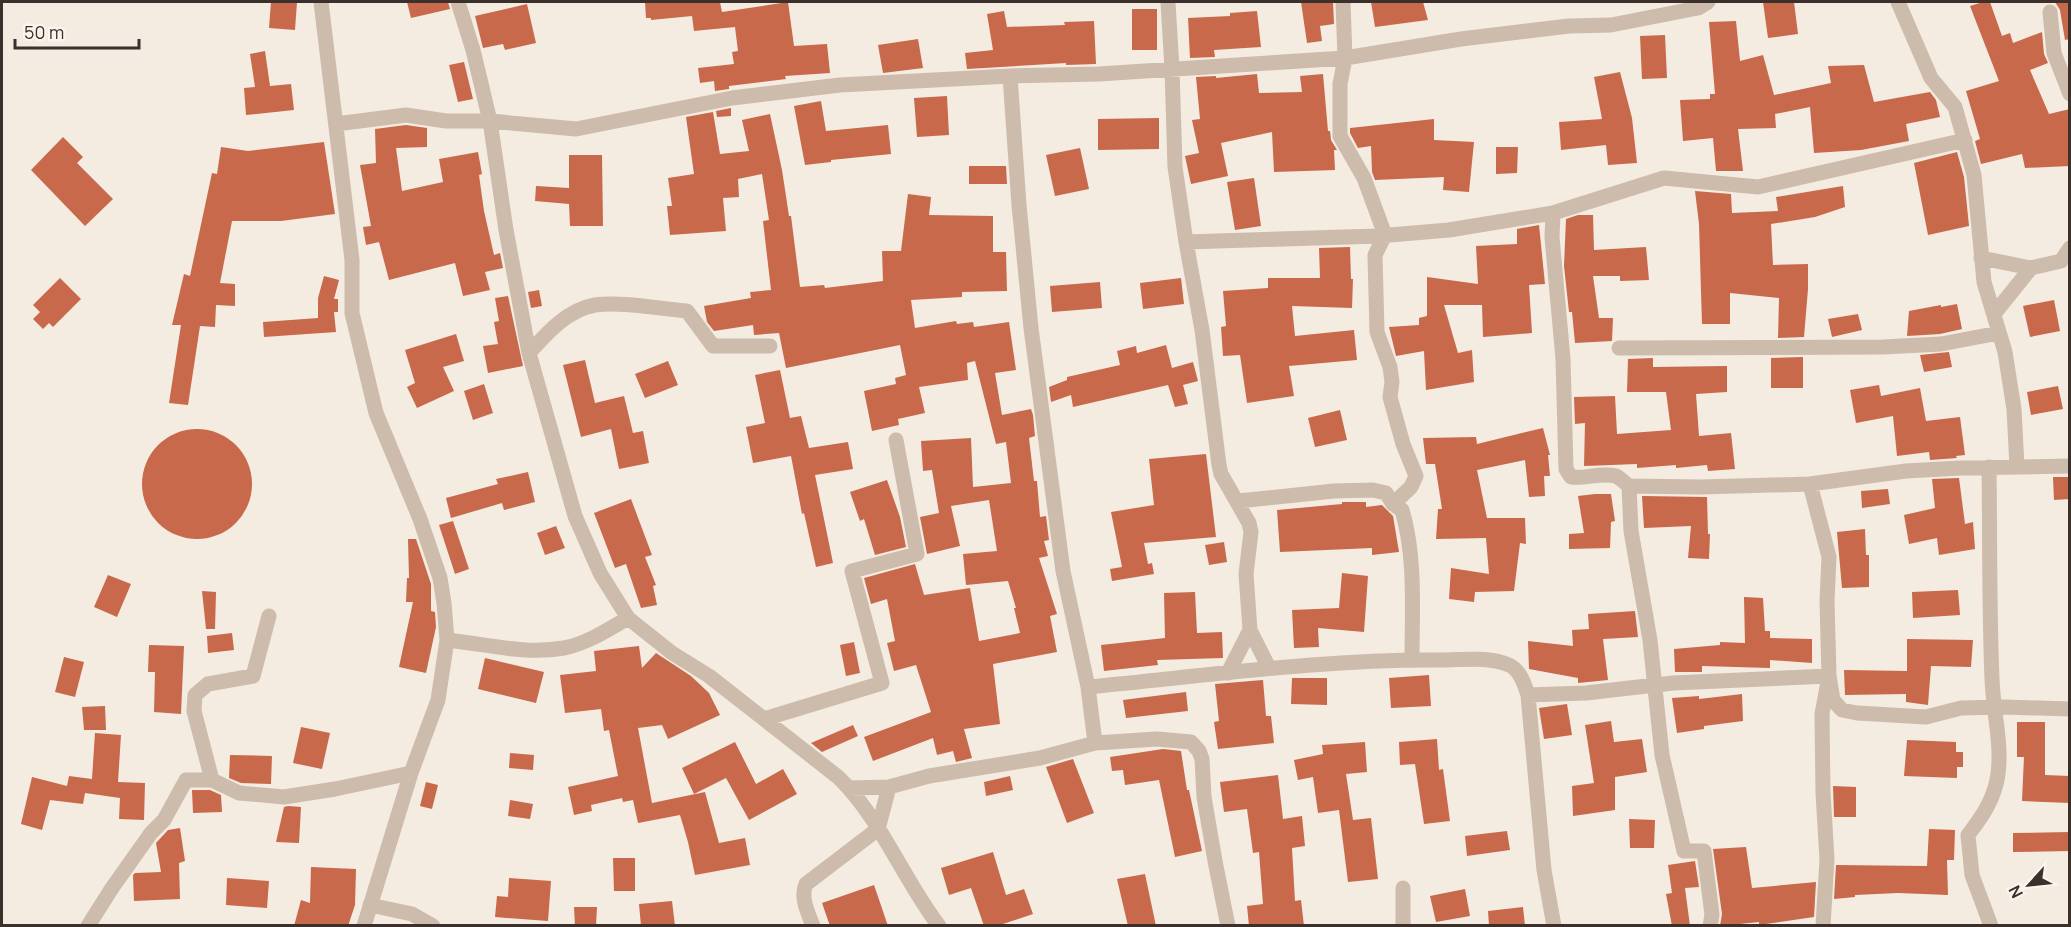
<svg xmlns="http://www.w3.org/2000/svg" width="2071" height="927" viewBox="0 0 2071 927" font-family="Manrope,sans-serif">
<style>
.building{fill:#c8694b}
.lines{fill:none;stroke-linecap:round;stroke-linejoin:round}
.minor{stroke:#cdbbac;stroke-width:15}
</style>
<rect width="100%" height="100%" fill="#f4ebe1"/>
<path class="building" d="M271 2H297L295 30 269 28Z
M407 2H448L450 9 411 18Z
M645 2H720L722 12 788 2 794 46 827 44 830 73 785 76 786 79 729 86V89L715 91 714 81 700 83 698 68 734 64 732 52 738 51 735 27 694 31 692 16 651 20V18H646Z
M1301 2H1333L1334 24 1320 26 1322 41 1307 43Z
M1371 2H1423L1428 20 1375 27Z
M1763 2H1794L1798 34 1768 38Z
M1983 2H1990L2002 36 2010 33 2013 43 2042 32 2044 54 2048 63 2030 70 2049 114 2070 109V166L2025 168 2022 154 1981 164 1975 141 1980 139 1966 91 1999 81 1970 6Z
M2055 2H2070V39L2065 40 2060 10Z
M527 4 536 43 505 50 503 44 483 48 475 16Z
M1132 9H1157V50H1132Z
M1004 11 1007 27 1065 25 1064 22 1094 21 1096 64 1066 65V63L967 69 965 53 993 50 987 14Z
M1257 11 1261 47 1214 50 1215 57 1190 58 1188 18 1230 16V13Z
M1736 21 1740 61 1763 55 1774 95 1831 83 1828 66 1864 65 1874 102 1930 92 1936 100 1940 117 1906 124 1909 141 1861 150 1814 153 1810 107 1775 114 1776 128 1738 129 1743 171H1716L1713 138 1683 141 1680 100 1710 99V94H1715L1709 22Z
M1665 35 1667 78 1642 79 1640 36Z
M918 39 923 68 883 73 878 45Z
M265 51 270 86 291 84 294 110 246 115 244 88 255 87 250 54Z
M464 62 473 99 458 102 449 65Z
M1620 72 1632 118 1637 163 1608 165 1606 145 1561 150 1559 122 1602 119 1594 77Z
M1257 74 1259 93 1302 92 1300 76 1323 74 1328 131H1330L1331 140 1337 150H1334L1335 170 1274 172 1272 132 1221 143 1228 176 1191 184 1185 156 1199 153 1192 120 1200 119 1196 77 1216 76V78Z
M947 96 949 135 917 137 914 98Z
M821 101 826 131 888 125 891 154 831 160V162L805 165 794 106Z
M731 108V116L717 117 716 111Z
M713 112 720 154 749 151 742 120 770 114 782 170 789 216H791L800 287 824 285 825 288 883 281 882 251H901L908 194 931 197 929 215 993 216V252H1006L1007 291 962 292V297L911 300 915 328 956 321 957 324 973 322 974 327 1009 322 1016 370 995 373 1002 415 1031 409 1033 415 1035 436 1029 438 1034 481H1037L1040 517 1046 516 1049 540 1044 541 1048 556 1039 558 1057 614 1050 616 1057 652 993 664 1000 724 964 729 972 758 956 762 953 751 937 755 933 738 873 761 864 737 931 712 916 665 894 671 887 643 895 641 887 599 871 604 864 578 915 564 924 595 970 588 979 641 1020 633 1014 608H1016L1008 581 966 585 963 554 997 551 989 500 951 506 960 546 927 554 920 517 939 513 932 470 923 471 921 441 971 438 973 487 1011 483 1006 442 996 444 975 361 967 363 968 380 919 387 925 413 898 419 899 425 872 431 864 391 896 384 895 378 906 375 900 345 786 368 779 333 754 335 753 325 714 331 707 322 704 306 751 298 750 292 771 290 763 221 769 220 762 174 738 179 739 197 723 198 726 231 670 235 667 206H672L668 178 694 174 686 117Z
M1159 118V149L1098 150V119Z
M1434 119V140L1474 142 1469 192 1443 190 1444 177 1375 180 1372 172 1371 146 1358 148 1350 133V128Z
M406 125 427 128V147L396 148 402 191 443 182 439 159 478 152 482 174 479 175 484 211 494 255 500 253 503 268 485 272 490 290 463 296 455 263 389 280 379 242 366 245 363 227 371 226 360 165 376 163 375 129Z
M63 137 83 157 77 163 113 199 85 226 31 170Z
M324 142 335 214 281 221H232L220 283 235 284V306L216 305 215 327 200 326 188 405 169 403 181 325H172L184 274 190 276 212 173 217 174 221 147 248 151Z
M1496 147H1518L1517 173 1496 174Z
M1080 148 1089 189 1055 196 1046 155Z
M1957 152 1964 177 1969 226 1928 235 1914 163Z
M569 155H602L603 226H570L569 204 535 201 536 186 569 188Z
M969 166H1006L1007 184H969Z
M1254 178 1261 226 1235 230 1227 182Z
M1843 186 1845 207 1815 217 1771 224 1773 265 1808 264V289L1804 337 1778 338 1779 298 1730 293V324H1702L1699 224 1695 191 1731 194 1732 213 1778 211 1776 197Z
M1578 215H1593L1594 250 1646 247 1649 280 1620 281V276H1593L1599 318H1613L1612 341 1575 343 1572 312H1569L1564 266 1566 219Z
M1539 225 1545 284 1529 285 1532 333 1483 337 1482 305H1444L1458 353 1472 350 1474 382 1426 390 1424 351 1396 356 1389 327 1419 325V318L1427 316V277L1478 284 1476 246 1517 244V229Z
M1350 247 1351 279H1353L1352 308 1292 306 1295 336 1354 330 1357 360 1289 366 1294 396 1247 403 1240 355 1223 356 1221 327 1226 326 1223 291 1268 288V278H1320L1319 248Z
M324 276 339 280 334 299H338V312H334L336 332 264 337 263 322 318 318V298Z
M60 278 81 299 53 327 49 323 43 329 33 319 40 312 33 305Z
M1181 278 1184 304 1143 309 1140 283Z
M1100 282 1102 308 1052 312 1050 286Z
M539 290 542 306 531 308 528 292Z
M508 296 523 366 488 373 483 346 498 344 494 322 499 321 495 298Z
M2054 300 2060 331 2030 337 2023 306Z
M1957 304 1962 329 1940 334 1907 336 1909 311 1941 305V307Z
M1858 314 1862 330 1832 337 1828 319Z
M456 334 464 361 443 367 454 391 417 408 407 387 415 383 405 350Z
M1166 345 1172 368 1193 362 1198 381 1183 385 1188 404 1175 407 1168 385 1073 407 1071 395 1051 402 1049 387 1067 380V377L1120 365 1117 351 1136 346 1137 353Z
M1949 352 1952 367 1924 372 1920 355Z
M1803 357V388H1771V358Z
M1653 358V367L1727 366V392L1696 394 1699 436 1731 433 1735 469 1708 471 1707 465 1676 468V465L1637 468V464L1584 466 1585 423 1575 424 1574 397 1615 396 1617 434 1671 430 1666 392H1627L1628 359Z
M585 360 595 403 624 396 633 433 643 431 649 463 619 469 611 429 581 437 563 365Z
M668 361 678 385 645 398 635 374Z
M780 370 790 418 801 416 809 448 848 442 853 469 815 475 833 563 816 567 804 513 802 514 791 456 753 463 746 427 765 423 755 375Z
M484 384 493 413 473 420 464 391Z
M1879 385 1881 396 1920 388 1926 421 1960 417 1965 455 1956 456 1957 458 1930 460 1929 452 1897 456 1893 416 1856 423 1850 390Z
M2058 386 2063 409 2031 415 2027 392Z
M1340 410 1347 440 1315 447 1308 418Z
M1543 428 1550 455H1548L1550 476H1544L1545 496 1529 497 1525 460 1477 470 1487 518H1525L1526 544 1520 543 1514 591 1475 592 1474 602 1449 599 1451 568 1489 574 1486 538 1436 539 1438 509H1442L1435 464H1426L1423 438 1476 437 1477 444Z
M142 484a55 55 0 1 1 110 0a55 55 0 1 1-110 0Z
M1206 454 1216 537 1144 543 1148 564 1152 563 1154 574 1112 581 1110 569 1122 567 1111 512 1154 505 1149 459Z
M528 472 535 502 504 510 502 503 451 518 446 498 498 484 496 479Z
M2053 477H2070V499L2054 500Z
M1959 478 1965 524 1973 522 1975 549 1939 555 1937 538 1909 544 1904 515 1935 508 1932 479Z
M887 480 900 517 906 547 875 555 864 519 860 521 850 492Z
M1888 489 1890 504 1862 508 1861 491Z
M1595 494H1611L1615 521 1611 522 1610 548 1569 549V534L1584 533 1578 496Z
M1642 496 1707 497 1708 534H1710L1709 559 1688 558 1691 526 1644 528Z
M631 499 652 555 645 557 656 585 653 586 657 605 641 608 626 564 615 568 594 513Z
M1342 502H1366V507L1382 505 1393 516 1399 552 1372 555V548L1280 552 1277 510 1342 504Z
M453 521 469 569 455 574 439 525Z
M556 526 565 548 545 555 537 533Z
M1865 529 1866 555H1869V587L1842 588 1837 532Z
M408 539H416L431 584V611L435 612 436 627 426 673 399 667 413 602H406L407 578H409Z
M1224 542 1227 562 1209 565 1205 545Z
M1342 573 1368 576 1364 632 1318 628 1319 647 1294 648 1292 610 1339 608Z
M108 575 131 584 117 617 94 607Z
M1958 590 1960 615 1913 618 1912 592Z
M202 591 216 592 215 629H206Z
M1195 592 1197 633 1222 632 1223 658 1157 660 1158 665 1104 671 1101 645 1165 638 1164 593Z
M1744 597 1763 598 1765 631H1770V638L1812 639V663L1770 660V668L1702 666V672H1675L1674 649 1720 645V642L1745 643Z
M1635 611 1638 637 1603 639 1608 680 1578 683V678L1529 669 1528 641 1573 646 1572 630 1589 629 1588 614Z
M232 633 234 650 208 653 207 636Z
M1907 639 1973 640 1971 667 1931 666 1928 705 1906 702V694L1845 695 1844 670 1907 671Z
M854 642 860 673 846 676 840 645Z
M149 645 184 646 181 714 154 712 155 672H148Z
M639 646 642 668 656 653 691 676 709 693 720 715 668 739 662 725 638 728 652 803 705 792 719 843 745 838 750 865 695 875 688 842 680 815 638 823 633 800 623 802 622 798 591 805 592 811 574 815 568 787 618 776 609 730 604 731 601 709 565 713 560 675 596 671 594 651Z
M64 657 84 662 75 697 55 692Z
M485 658 544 672 536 703 478 689Z
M1429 675 1431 706 1391 708 1389 678Z
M1292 678H1327V705L1291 704Z
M1263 680 1266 716H1271L1274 743 1218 749 1214 722 1219 721 1215 684Z
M1186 692 1188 711 1126 718 1123 700Z
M1742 694 1743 721 1704 726V729L1677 733 1672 698 1699 696V699Z
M1567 704 1572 735 1544 739 1539 708Z
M105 706 106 730H84L82 707Z
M1611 721 1614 742 1642 739 1647 772 1615 777V810L1573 816 1572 786 1594 783 1585 725Z
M2017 722H2045V775L2070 776V803L2022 801 2024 757H2017Z
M853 725 858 736 822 752 811 743Z
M301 727 330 733 322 769 293 763Z
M95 733 121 735 118 782 145 783 144 820 119 819 120 798 85 793 83 804 50 800 42 830 21 824 32 777 67 786 69 776 92 779Z
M1437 739 1439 770 1443 769 1450 821 1424 824 1415 764 1400 765 1399 742Z
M1907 740 1956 742V752H1963V767H1957V778L1904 776Z
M735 742 756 784 783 769 797 794 749 820 726 778 694 794 682 768Z
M1365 742 1367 772 1346 774 1353 820 1371 818 1378 879 1348 882 1339 810 1318 813 1313 777 1298 780 1294 760 1323 754 1322 745Z
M1163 749 1181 751 1187 790H1189L1202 851 1175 857 1159 780 1125 785 1123 770 1112 771 1110 757Z
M510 753 534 755 533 770 509 768Z
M230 755 272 756 271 784 241 783 229 778Z
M1073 759 1094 813 1067 823 1046 767Z
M1278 775 1283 819 1302 816 1305 846 1292 848 1295 901 1301 900 1304 926H1249L1247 906 1263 904 1259 852 1253 853 1247 809 1224 812 1220 782Z
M1010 776 1013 790 986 796 984 782Z
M426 782 438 785 432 809 420 806Z
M1833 786 1856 787V817H1834Z
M192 790H210L221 795 222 812 193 813Z
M510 800 533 804 530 819 508 816Z
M288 806 301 807 299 843 276 842 284 807Z
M1629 819 1655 820 1654 848H1630Z
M180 828 185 861 179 863 180 899 134 901 133 875 135 873 161 872 156 843 168 830Z
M1929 829 1955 830 1954 860H1947L1948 895 1898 893 1855 895V897L1834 899 1836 865 1927 866Z
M1507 831 1510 850 1467 856 1465 836Z
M2070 832V851L2013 852V833Z
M1746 847 1752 888 1816 882 1814 917 1759 925V922L1720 926 1722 914 1713 849Z
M993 852 1006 895 1024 889 1033 914 997 926H984L971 888 949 895 941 868Z
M613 858H635V891H614Z
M1695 861 1699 887 1685 888 1690 926H1672L1666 894 1672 893 1668 865Z
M311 867 356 869 355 905 348 926H294L301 900 310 903Z
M1145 874 1156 926H1128L1117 879Z
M227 878 269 881 267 908 226 905Z
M509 878 551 881 548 921 495 917 497 896 508 897Z
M874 885 888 926H830L822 903Z
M1465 889 1470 916 1436 922 1430 896Z
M672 901 675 926H641L639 904Z
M574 907H597L596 926H575Z
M1523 907 1525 926H1489L1488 911Z"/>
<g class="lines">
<path class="minor" d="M321 2 352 260V313L376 413 420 519 440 578 444 603 447 640 438 700 411 773 364 926
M458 2 473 50 490 121 506 230 529 353 575 516 600 573 628 618 672 653 709 676 838 777C880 817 903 879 939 926
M1168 2 1172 69 1175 167 1186 242 1202 330 1219 465 1221 474 1249 523 1251 532 1246 574 1250 630 1269 668
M1343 2 1345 58 1340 84V136L1364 178 1385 235 1375 255 1377 332 1390 367 1392 382 1390 397 1403 444 1416 476 1411 487 1393 504
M1898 2 1931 78 1955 107 1974 175 1984 282 2005 352 2014 409 2017 467
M2050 12 2054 53 2070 94
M1010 76 1019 205 1031 328 1063 571 1088 687 1095 743
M336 124 406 115 446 121H490L576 129 732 98 840 85 1010 76 1099 74 1345 58 1461 39 1569 26 1611 25 1698 8 1708 2
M1553 213 1552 237 1563 359 1566 469 1571 477C1585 479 1602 472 1616 476 1620 478 1625 483 1629 486L1631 531 1650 640 1662 755 1684 851H1704L1712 915 1710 926
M1186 242 1378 236 1449 230 1553 213 1664 178 1758 187 1965 140
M1981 258 2031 268 1994 314
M2031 268 2061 261 2070 248
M1619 348 1883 347 1941 344 1999 333
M529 353C547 333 567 310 595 305 620 301 661 309 687 311L713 346H770
M1989 467C1990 538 1989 608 1992 679 1993 711 2002 742 1998 774 1995 798 1982 817 1968 835L1972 875 1991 926
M1810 484 1829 557 1827 601 1829 676 1822 714 1823 793 1827 859 1823 926
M1629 486 1701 487 1810 484 1906 471 1960 468 2070 466
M1238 501 1334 491 1373 490 1386 493 1393 504 1402 510C1416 557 1412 611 1412 659
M447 640C486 644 525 655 564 648 586 644 609 629 628 618
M1228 673 1250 630
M1088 687C1205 676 1323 659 1441 660 1463 660 1489 656 1509 665 1520 670 1524 683 1528 695L1544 870 1554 926
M1528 695 1586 693 1673 683 1829 676 1833 700 1842 710 1857 713 1926 717 1961 708 2004 707 2070 709
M764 719 882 683 852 571 917 554 896 440
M212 780 194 711 195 695 208 684 253 676 269 616
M850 788 889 787 929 776 1040 758 1095 743 1157 739 1191 742 1199 751 1202 759 1204 797 1215 861 1228 926
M370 905 412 914 433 926
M88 926 112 888 151 833 164 820 186 780H212L239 793 284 797 335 789 411 773
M813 926C808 913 800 897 806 884L878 829 889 787
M1403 926V888"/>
</g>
<rect width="2071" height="927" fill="none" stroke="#3b302b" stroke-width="6"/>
<g transform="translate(2029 885) rotate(243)" stroke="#fbf5ee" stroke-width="4.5" paint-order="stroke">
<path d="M0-4.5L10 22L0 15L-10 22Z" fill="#3b302b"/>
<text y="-9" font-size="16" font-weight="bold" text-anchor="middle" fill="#3b302b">N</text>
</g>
<path d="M15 39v9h124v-9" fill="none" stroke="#3b302b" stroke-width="3"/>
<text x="24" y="39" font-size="18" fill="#3b302b" stroke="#fbf5ee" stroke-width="4.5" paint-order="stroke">50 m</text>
</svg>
